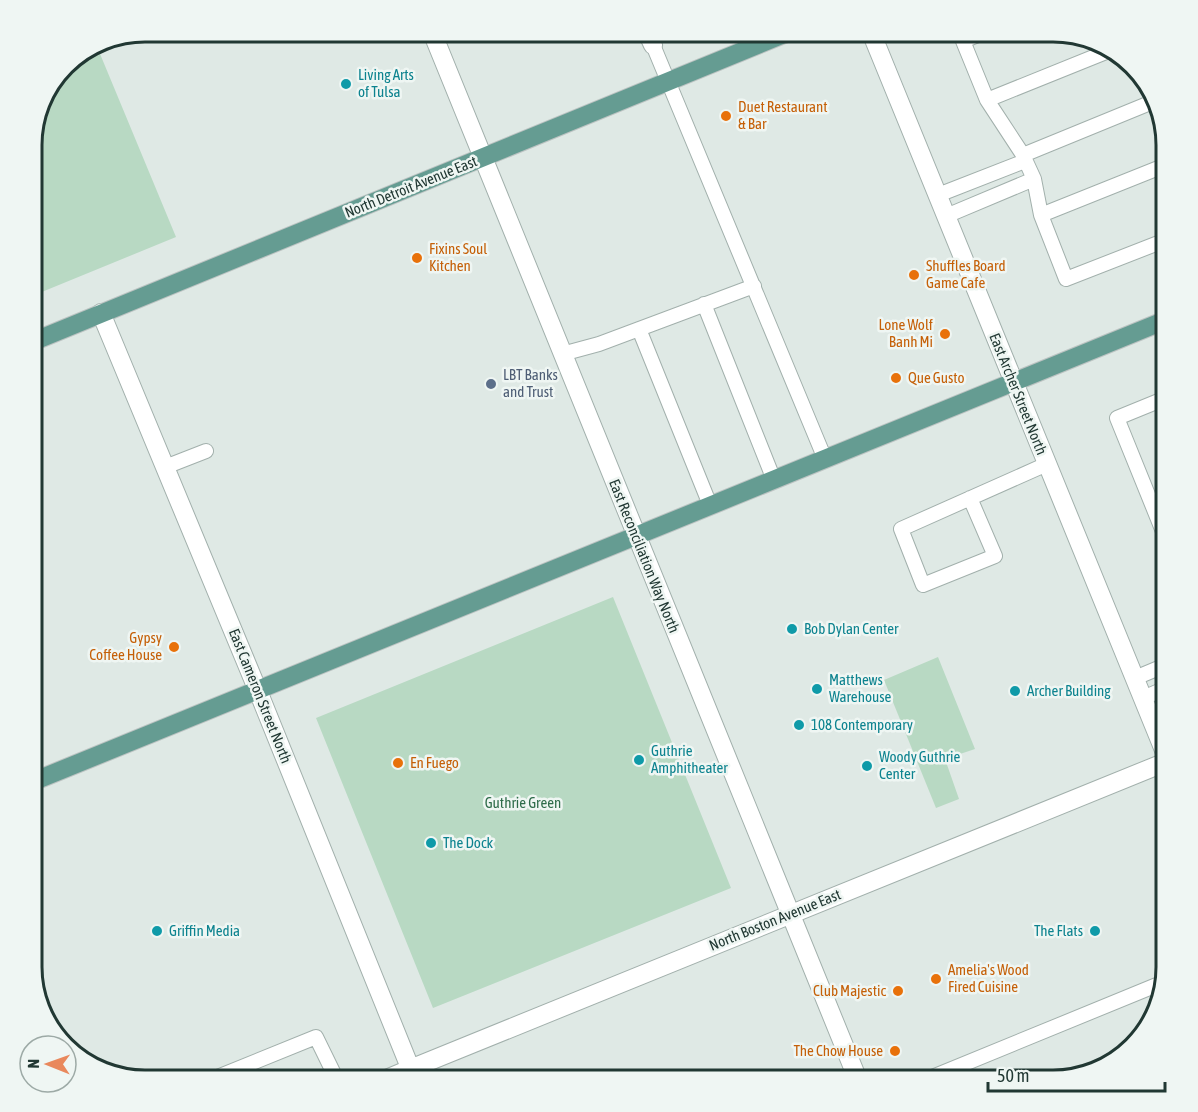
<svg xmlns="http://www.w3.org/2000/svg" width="1198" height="1112" viewBox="0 0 1198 1112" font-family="'Asap Condensed',sans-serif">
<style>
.green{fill:#b8d9c3}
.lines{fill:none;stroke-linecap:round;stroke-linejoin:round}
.service-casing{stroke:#a2b0ac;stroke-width:16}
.pedestrian-casing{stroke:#a2b0ac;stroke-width:20}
.minor-casing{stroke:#a2b0ac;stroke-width:20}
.tertiary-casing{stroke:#a2b0ac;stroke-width:20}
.primary-casing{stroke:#bcc3c2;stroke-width:20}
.service{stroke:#fff;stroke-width:14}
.pedestrian{stroke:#fff;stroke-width:18}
.minor{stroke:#fff;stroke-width:18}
.tertiary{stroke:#fff;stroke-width:18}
.primary{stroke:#659c92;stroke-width:18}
.culture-dot{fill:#0f9aa8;stroke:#eff6f3;stroke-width:2}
.food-dot{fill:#e8710a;stroke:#eff6f3;stroke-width:2}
.service-dot{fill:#5c6f8a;stroke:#eff6f3;stroke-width:2}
.labels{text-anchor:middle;stroke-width:5;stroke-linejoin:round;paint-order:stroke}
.culture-label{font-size:15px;fill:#0d838f;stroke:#eff6f3;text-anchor:start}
.food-label{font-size:15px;fill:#c56008;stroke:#eff6f3;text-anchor:start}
.street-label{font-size:15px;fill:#213833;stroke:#eff6f3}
.service-label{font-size:15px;fill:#4e5e75;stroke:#eff6f3;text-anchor:start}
.park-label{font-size:15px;fill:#2e6c4a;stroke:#eff6f3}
.rim{fill:none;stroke:#213833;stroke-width:3}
</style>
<rect width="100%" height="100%" fill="#dfe9e5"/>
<path class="green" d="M98 49 176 237 32 296V137L43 95 70 60Z
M613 597 731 888 433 1008 316 718Z
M938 657 975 749 945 759 959 799 936 808 884 680Z"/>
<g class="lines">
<defs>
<path id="service" d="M985 32 963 41 987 100 1023 155 1034 179 1041 215 1066 279 1166 240
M653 45 825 459
M987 100 1106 52
M1023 155 1150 103
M938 195 1025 161
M1041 215 1166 165
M946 216 1034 179
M704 304 774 480
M639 329 710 505
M562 354 599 344 754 286
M1166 398 1117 418 1166 539
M165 467 206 451
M970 498 995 556 923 585 901 529 1047 464
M1135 678 1166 665
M1143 698 1166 688
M210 1080 316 1037 337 1080
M925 1080 1164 982"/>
<path id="pedestrian" d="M647 32 653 45"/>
<path id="minor" d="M432 32 858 1080
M384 1080 410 1069"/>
<path id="tertiary" d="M871 32 1166 755
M101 313 258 691 415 1080
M410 1069 1166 762"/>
<path id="primary" d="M32 342 789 32
M32 782 1166 320"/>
</defs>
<use href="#service" class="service-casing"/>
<use href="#pedestrian" class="pedestrian-casing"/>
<use href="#minor" class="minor-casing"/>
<use href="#tertiary" class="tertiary-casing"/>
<use href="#primary" class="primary-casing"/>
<use href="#service" class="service"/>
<use href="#pedestrian" class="pedestrian"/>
<use href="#minor" class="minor"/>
<use href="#tertiary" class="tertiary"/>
<use href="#primary" class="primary"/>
</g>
<g class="culture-dot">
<circle cx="346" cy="84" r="6"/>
<circle cx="792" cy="629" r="6"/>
<circle cx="817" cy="689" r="6"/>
<circle cx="1015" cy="691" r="6"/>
<circle cx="799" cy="725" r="6"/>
<circle cx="639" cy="760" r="6"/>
<circle cx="867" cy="766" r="6"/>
<circle cx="431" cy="843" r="6"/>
<circle cx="157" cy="931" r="6"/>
<circle cx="1095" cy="931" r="6"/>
</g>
<g class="food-dot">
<circle cx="726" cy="116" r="6"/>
<circle cx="417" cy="258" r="6"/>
<circle cx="914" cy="275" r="6"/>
<circle cx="945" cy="334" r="6"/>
<circle cx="896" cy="378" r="6"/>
<circle cx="174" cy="647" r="6"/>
<circle cx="398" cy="763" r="6"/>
<circle cx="936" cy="979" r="6"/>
<circle cx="898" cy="991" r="6"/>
<circle cx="895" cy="1051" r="6"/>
</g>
<circle class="service-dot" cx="491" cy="384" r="6"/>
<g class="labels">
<g class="culture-label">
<text x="358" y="80">Living Arts<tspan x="358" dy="17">of Tulsa</tspan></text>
<text x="804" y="634">Bob Dylan Center</text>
<text x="829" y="685">Matthews<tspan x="829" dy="17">Warehouse</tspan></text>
<text x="1027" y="696">Archer Building</text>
<text x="811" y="730">108 Contemporary</text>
<text x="651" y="756">Guthrie<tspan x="651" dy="17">Amphitheater</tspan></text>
<text x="879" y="762">Woody Guthrie<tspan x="879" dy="17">Center</tspan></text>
<text x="443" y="848">The Dock</text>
<text x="169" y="936">Griffin Media</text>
<text x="1083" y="936" text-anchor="end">The Flats</text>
</g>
<g class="food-label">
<text x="738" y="112">Duet Restaurant<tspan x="738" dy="17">&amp; Bar</tspan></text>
<text x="429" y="254">Fixins Soul<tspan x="429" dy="17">Kitchen</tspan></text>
<text x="926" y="271">Shuffles Board<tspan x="926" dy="17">Game Cafe</tspan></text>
<text x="933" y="330" text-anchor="end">Lone Wolf<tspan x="933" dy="17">Banh Mi</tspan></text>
<text x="908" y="383">Que Gusto</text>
<text x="162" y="643" text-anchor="end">Gypsy<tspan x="162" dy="17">Coffee House</tspan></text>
<text x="410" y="768">En Fuego</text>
<text x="948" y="975">Amelia's Wood<tspan x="948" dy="17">Fired Cuisine</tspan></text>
<text x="886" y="996" text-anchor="end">Club Majestic</text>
<text x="883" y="1056" text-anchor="end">The Chow House</text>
</g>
<g class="street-label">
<text transform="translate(411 187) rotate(-22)" y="5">North Detroit Avenue East</text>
<text transform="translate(1018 394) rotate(68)" y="5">East Archer Street North</text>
<text transform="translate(644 556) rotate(68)" y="5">East Reconciliation Way North</text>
<text transform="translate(260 696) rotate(68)" y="5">East Cameron Street North</text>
<text transform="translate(775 920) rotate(-22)" y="5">North Boston Avenue East</text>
</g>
<g class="service-label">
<text x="503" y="380">LBT Banks<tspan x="503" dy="17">and Trust</tspan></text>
</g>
<g class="park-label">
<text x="523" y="808">Guthrie Green</text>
</g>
</g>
<path d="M0 0H1198V1112H0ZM145 42H1053A103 103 0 0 1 1156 145V967A103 103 0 0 1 1053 1070H145A103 103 0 0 1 42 967V145A103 103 0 0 1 145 42Z" fill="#eff6f3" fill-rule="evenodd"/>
<path class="rim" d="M145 42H1053A103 103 0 0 1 1156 145V967A103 103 0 0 1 1053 1070H145A103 103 0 0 1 42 967V145A103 103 0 0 1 145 42Z"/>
<g transform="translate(48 1064) rotate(271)"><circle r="28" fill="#eff6f3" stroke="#9daaa6" stroke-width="1.5"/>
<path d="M0-4.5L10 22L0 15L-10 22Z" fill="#e9885c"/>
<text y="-9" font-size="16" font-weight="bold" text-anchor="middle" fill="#213833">N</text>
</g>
<path d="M988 1082v9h177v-9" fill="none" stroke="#213833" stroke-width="3"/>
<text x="997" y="1082" font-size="18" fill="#213833" stroke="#eff6f3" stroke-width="4.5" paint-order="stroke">50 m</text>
</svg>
